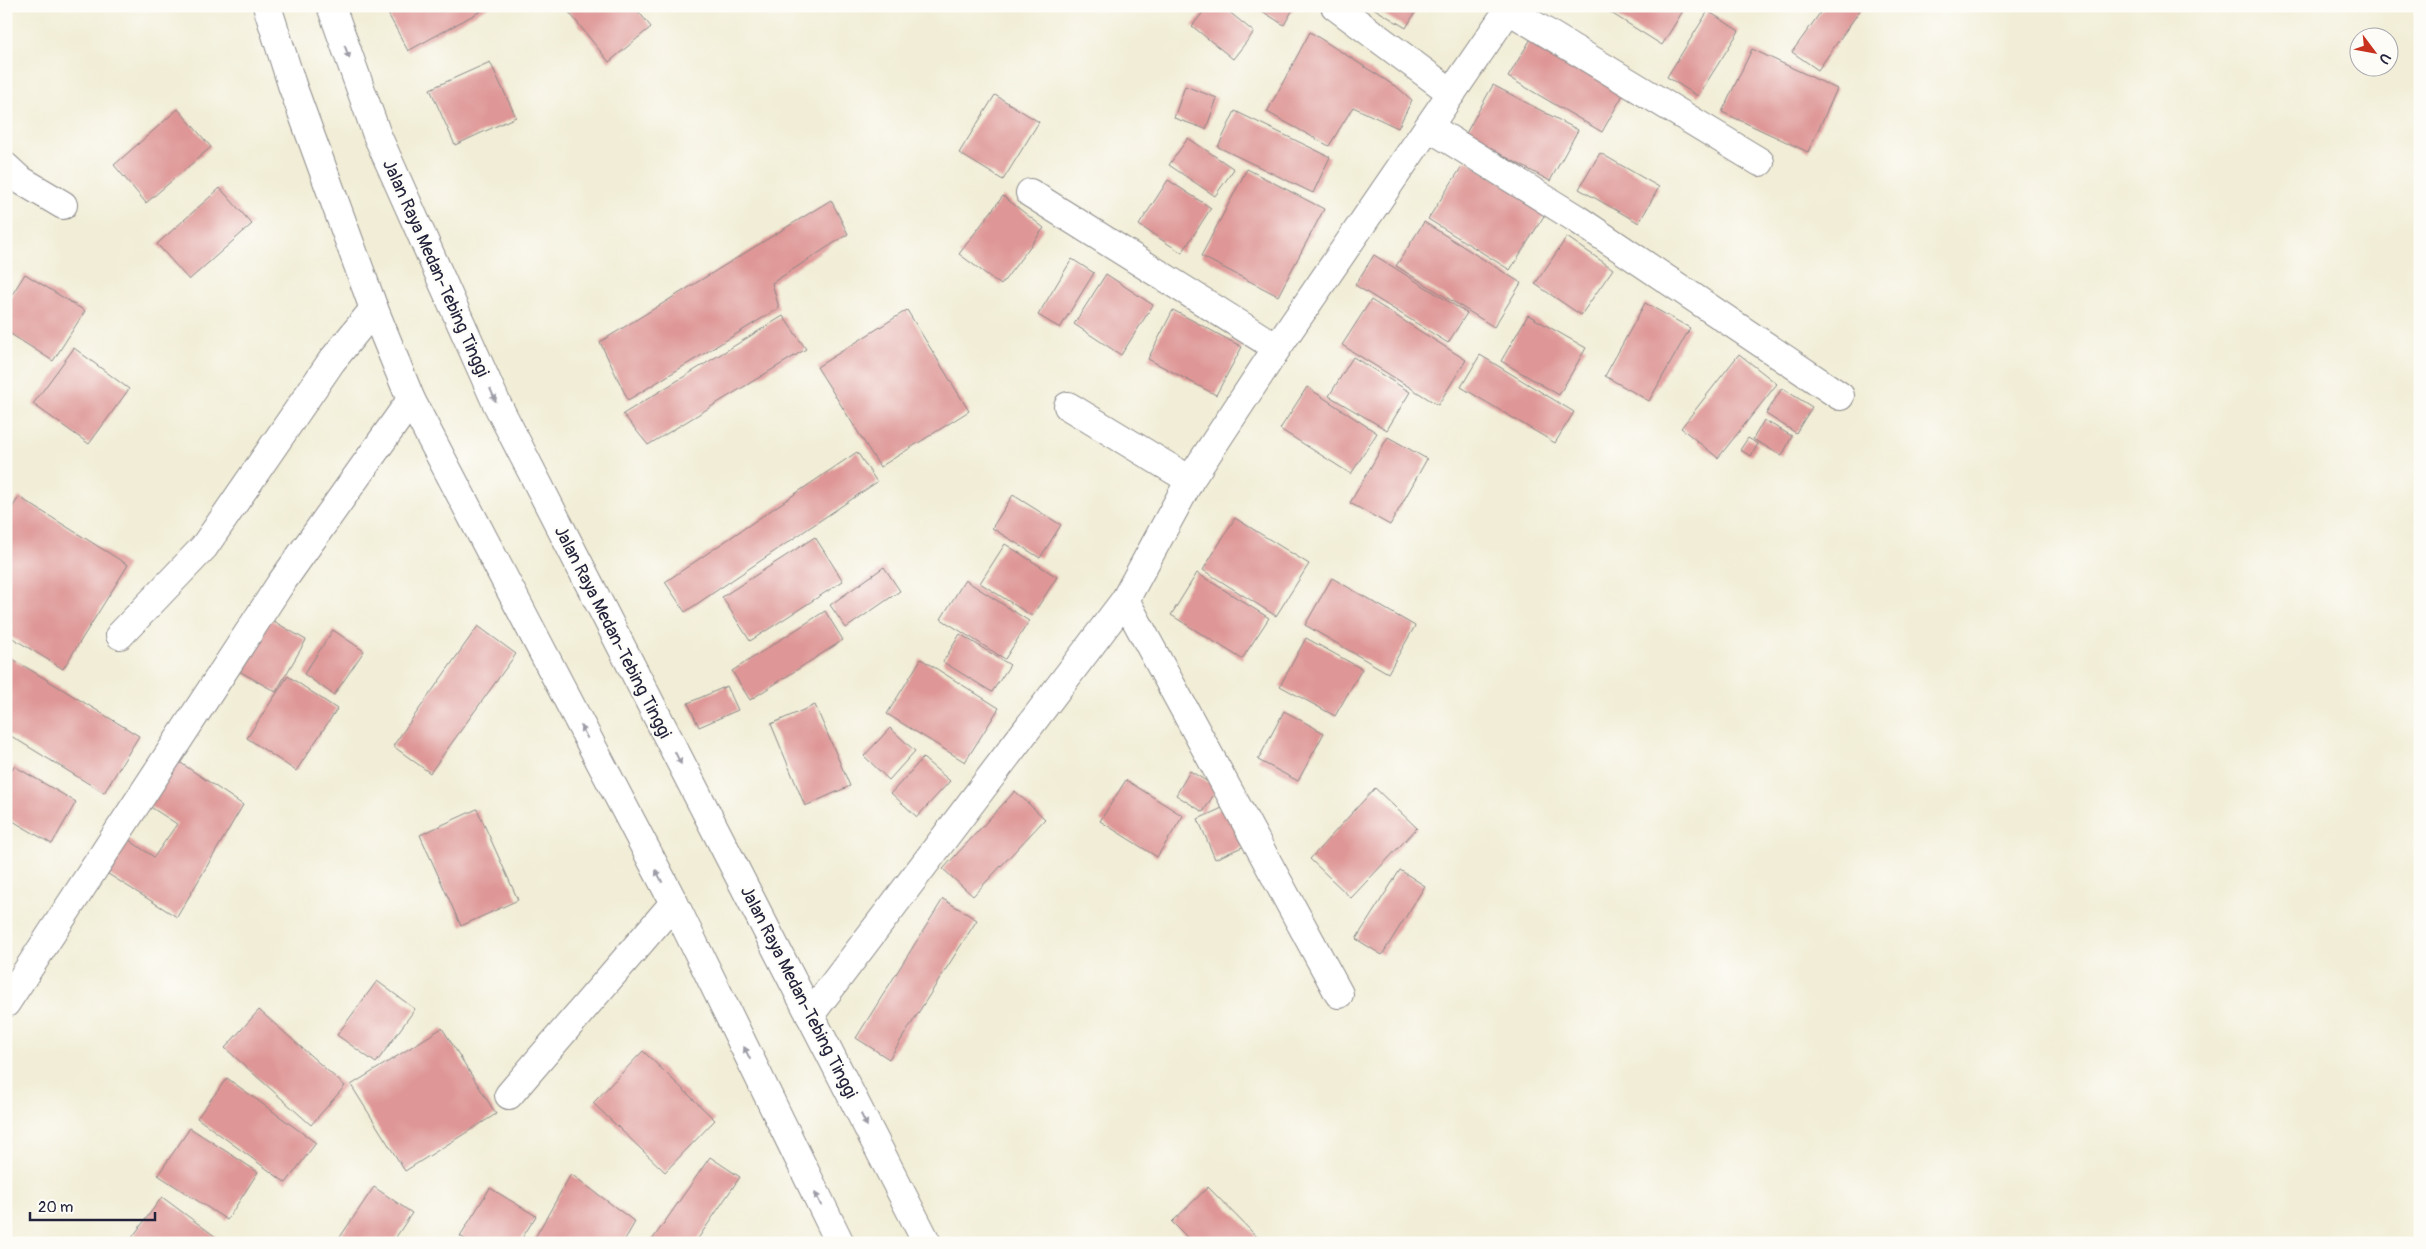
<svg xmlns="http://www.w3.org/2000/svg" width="2426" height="1249" viewBox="0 0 2426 1249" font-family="Pangolin,sans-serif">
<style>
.building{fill:#de9796}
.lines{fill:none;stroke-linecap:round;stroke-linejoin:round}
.minor-casing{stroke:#8a8888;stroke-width:30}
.highway-casing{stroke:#8a8888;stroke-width:30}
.minor{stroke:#fff;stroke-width:28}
.highway{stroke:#fff;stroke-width:28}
.oneway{fill:#9c9ca7}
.labels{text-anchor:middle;stroke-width:4;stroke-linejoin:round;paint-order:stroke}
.street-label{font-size:18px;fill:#22223b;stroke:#fdfcf7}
</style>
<rect width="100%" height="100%" fill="#fdfcf7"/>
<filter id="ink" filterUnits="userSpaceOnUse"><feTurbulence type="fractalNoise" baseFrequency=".02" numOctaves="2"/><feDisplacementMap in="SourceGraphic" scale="10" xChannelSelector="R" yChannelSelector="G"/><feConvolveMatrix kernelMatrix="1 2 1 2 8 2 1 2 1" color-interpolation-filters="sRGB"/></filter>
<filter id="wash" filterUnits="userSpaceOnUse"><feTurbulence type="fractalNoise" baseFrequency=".0096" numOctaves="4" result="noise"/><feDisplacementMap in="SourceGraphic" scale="20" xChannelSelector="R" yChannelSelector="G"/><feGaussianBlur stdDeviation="1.12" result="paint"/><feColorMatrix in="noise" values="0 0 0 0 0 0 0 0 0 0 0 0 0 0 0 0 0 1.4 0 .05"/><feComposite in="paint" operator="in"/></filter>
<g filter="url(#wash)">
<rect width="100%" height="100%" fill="#f1edd6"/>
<g id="blocks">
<path class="building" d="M384 6H490L408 51Z
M564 6H634L651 27 609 62Z
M1208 6H1222L1254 32 1233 59 1192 26Z
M1254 6H1295L1284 25Z
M1370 6H1419L1406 28Z
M1600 6H1686L1662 45Z
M1825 6H1863L1818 70 1792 52Z
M1708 11 1739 31 1698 96 1667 77Z
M1310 32 1398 88 1412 100 1398 128 1353 107 1329 146 1267 112Z
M1535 32 1628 86 1602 132 1508 77Z
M1752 49 1837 89 1808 152 1722 112Z
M490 62 516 117 455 145 430 89Z
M1493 85 1578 130 1550 181 1465 135Z
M1185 86 1217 98 1206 129 1174 118Z
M995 95 1039 122 1003 180 959 153Z
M178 109 211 147 146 203 114 165Z
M1235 111 1330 157 1313 193 1218 147Z
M1188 138 1234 169 1215 196 1169 165Z
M1600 153 1659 187 1639 223 1579 189Z
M1466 160 1547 211 1510 270 1428 219Z
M1247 169 1324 209 1278 296 1201 256Z
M1168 180 1211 208 1182 253 1139 225Z
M220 188 252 224 189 280 157 244Z
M1003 196 1044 228 1001 285 959 254Z
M831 200 848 234 772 283 779 308 628 400 600 342Z
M1424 222 1521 283 1494 327 1396 266Z
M1567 237 1613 269 1581 315 1535 284Z
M1374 255 1467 313 1448 343 1355 285Z
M1072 259 1094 273 1060 328 1038 315Z
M25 274 85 311 53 361 6 331V304Z
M1106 274 1153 305 1121 355 1074 324Z
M1371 300 1466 360 1438 405 1342 345Z
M1645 303 1690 328 1649 401 1605 376Z
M907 310 969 411 880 467 817 367Z
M1173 310 1242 347 1216 395 1148 359Z
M1528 315 1586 348 1559 395 1501 361Z
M783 316 806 349 648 445 623 414Z
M74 348 129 389 89 444 33 404Z
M1739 354 1777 384 1718 458 1681 428Z
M1480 355 1574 412 1555 443 1461 387Z
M1353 357 1410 392 1387 430 1329 396Z
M1307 387 1377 433 1351 474 1280 429Z
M1782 388 1812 407 1796 433 1766 414Z
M1764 420 1792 436 1782 456 1753 439Z
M1388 437 1427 459 1390 525 1350 503Z
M1748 438 1758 444 1751 456 1740 450Z
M857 452 877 482 685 612 665 582Z
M1013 495 1061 525 1040 558 992 528Z
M19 497 128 565 63 669 6 634V517Z
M1235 518 1309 564 1276 616 1203 570Z
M815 537 843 581 750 641 722 597Z
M1005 544 1057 577 1032 616 980 583Z
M884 567 900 591 846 628 830 605Z
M1197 573 1269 618 1242 659 1171 615Z
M1332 578 1415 626 1388 673 1305 625Z
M965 580 1029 621 1005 659 941 619Z
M825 611 843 640 750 700 732 671Z
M263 615 306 640 276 692 232 667Z
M478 626 516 654 430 773 393 746Z
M333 630 364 651 334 695 304 674Z
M960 634 1010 665 992 692 943 662Z
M1306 638 1362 669 1335 716 1280 686Z
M6 655 139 736 104 793 6 733Z
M921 659 999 708 965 762 887 714Z
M288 676 337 709 296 771 247 738Z
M727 686 738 710 699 727 688 703Z
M815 705 850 786 805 806 771 724Z
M1284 711 1324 733 1298 781 1258 760Z
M890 728 915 751 889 780 864 756Z
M923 758 950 781 917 817 891 793Z
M178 761 243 805 177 917 108 874 129 840 154 857 177 824 149 806Z
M14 766 76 802 52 844 6 817V779Z
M1190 771 1218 788 1203 812 1176 795Z
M1126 780 1183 816 1157 857 1100 821Z
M1375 788 1417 828 1351 898 1310 859Z
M1015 791 1045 819 973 896 943 869Z
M1231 804 1249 844 1215 859 1198 819Z
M477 809 518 900 461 926 420 835Z
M1400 870 1425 886 1382 955 1356 939Z
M943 899 977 920 889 1059 856 1038Z
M377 981 415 1009 376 1063 337 1035Z
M259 1010 345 1086 311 1125 225 1048Z
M442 1028 496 1114 405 1171 351 1085Z
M643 1051 715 1120 665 1172 593 1103Z
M227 1078 316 1143 286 1183 197 1118Z
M190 1128 258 1172 227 1220 158 1175Z
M710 1157 740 1177 695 1243H650Z
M571 1174 635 1222 623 1243H532Z
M374 1187 412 1213 392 1243H336Z
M1208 1187 1259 1239 1255 1243H1193L1172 1222Z
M490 1188 536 1216 519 1243H470L460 1236Z
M162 1197 224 1243H128Z"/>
</g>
</g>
<g filter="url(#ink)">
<use href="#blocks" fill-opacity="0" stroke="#8a8888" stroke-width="1"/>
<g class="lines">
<defs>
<path id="minor" d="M1335 6 1452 93
M1509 10 1760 162
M1429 127 1577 219 1840 396
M6 167 19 179 63 205
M1030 193 1277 348
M1068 406 1190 480
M1125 600 1339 994
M120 635 204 547 331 362 374 309
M6 1003 281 583 411 400
M810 1015 1125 600 1190 480 1277 348 1511 6
M509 1095 674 903"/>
<path id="highway" d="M267 6 292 85 374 309 411 400 674 903 840 1243
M331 6 377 135 496 402 927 1243"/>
</defs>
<use href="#minor" class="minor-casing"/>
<use href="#highway" class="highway-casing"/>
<use href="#minor" class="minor"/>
<use href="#highway" class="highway"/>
</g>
<defs><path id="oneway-solid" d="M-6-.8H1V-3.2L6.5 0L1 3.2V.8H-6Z" transform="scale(1.25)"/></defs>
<g class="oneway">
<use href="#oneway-solid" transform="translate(347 52) rotate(70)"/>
<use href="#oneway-solid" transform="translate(493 395) rotate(66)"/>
<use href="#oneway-solid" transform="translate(584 732) rotate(-118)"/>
<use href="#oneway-solid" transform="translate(678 758) rotate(63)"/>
<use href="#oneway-solid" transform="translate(659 876) rotate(-118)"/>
<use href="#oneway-solid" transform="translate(747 1053) rotate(-116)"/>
<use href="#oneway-solid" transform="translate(864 1120) rotate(63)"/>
<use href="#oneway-solid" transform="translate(818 1199) rotate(-116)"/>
</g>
</g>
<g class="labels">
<g class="street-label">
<text transform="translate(436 268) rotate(66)" y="6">Jalan Raya Medan-Tebing Tinggi</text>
<text transform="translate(613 632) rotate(63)" y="6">Jalan Raya Medan-Tebing Tinggi</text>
<text transform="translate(799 992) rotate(63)" y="6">Jalan Raya Medan-Tebing Tinggi</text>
</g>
</g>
<rect width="2426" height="1249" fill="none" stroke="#fdfcf7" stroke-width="25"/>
<g transform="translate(2374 52) rotate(122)"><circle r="24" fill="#fdfcf7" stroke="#a5a5ac"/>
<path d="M0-4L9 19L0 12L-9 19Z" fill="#c8321e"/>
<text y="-8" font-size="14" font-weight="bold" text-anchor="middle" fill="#22223b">U</text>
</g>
<path d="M30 1212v8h125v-8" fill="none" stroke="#22223b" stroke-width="2.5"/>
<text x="38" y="1212" font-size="15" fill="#22223b" stroke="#fdfcf7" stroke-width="4" paint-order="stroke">20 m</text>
</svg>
